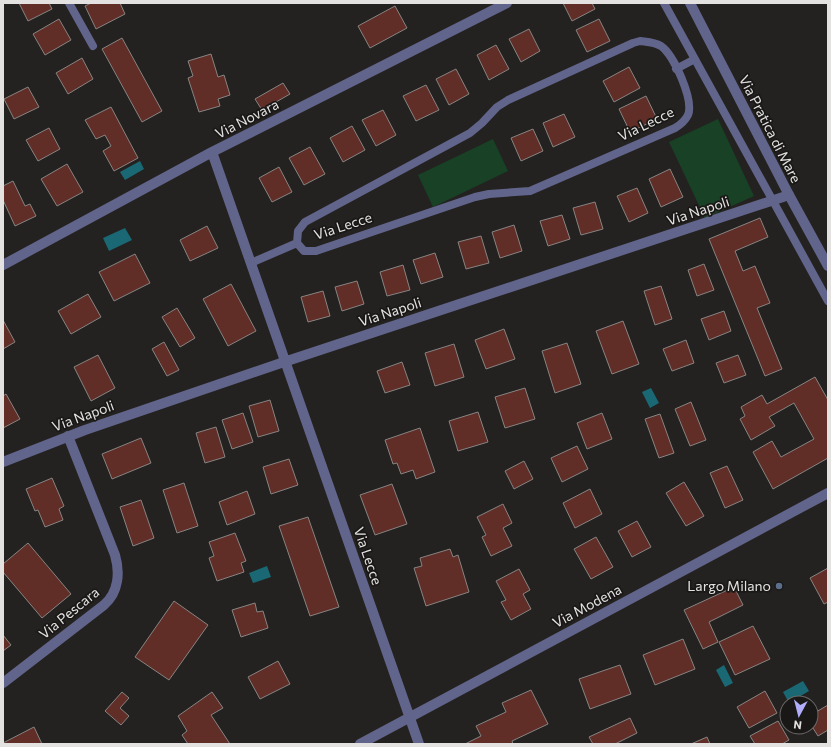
<svg xmlns="http://www.w3.org/2000/svg" width="831" height="747" viewBox="0 0 831 747" font-family="Commissioner,sans-serif">
<style>
.green{fill:#184126}
.water{fill:#196874}
.building{fill:#602e27;stroke:#878483}
.lines{fill:none;stroke-linecap:round;stroke-linejoin:round}
.service{stroke:#62658b;stroke-width:8}
.minor{stroke:#62658b;stroke-width:10}
.tertiary{stroke:#62658b;stroke-width:10}
.service-dot{fill:#5c6f8a;stroke:#1a1817;stroke-width:1.5}
.labels{text-anchor:middle;stroke-width:3.5;stroke-linejoin:round;paint-order:stroke}
.street-label{font-size:14px;fill:#e4e2e1;stroke:#1a1817}
.poi-label{font-size:14px;fill:#e4e2e1;stroke:#1a1817;text-anchor:end}
</style>
<rect width="100%" height="100%" fill="#242220"/>
<path class="green" d="M718 119 754 196 705 218 669 142Z
M493 139 508 171 433 207 418 175Z"/>
<path class="water" d="M140 161 144 169 125 180 120 172Z
M125 228 132 240 109 251 103 238Z
M651 388 659 403 650 408 642 392Z
M267 566 271 577 253 583 249 573Z
M724 665 733 683 725 687 716 670Z
M803 681 809 691 789 703 783 692Z"/>
<path class="building" d="M19 3H49L52 9 28 21Z
M91 3H120L125 14 96 29 85 6Z
M563 3H592L595 9 572 21Z
M395 6 407 28 370 48 358 26Z
M59 19 71 40 45 55 33 34Z
M599 19 610 41 587 52 576 30Z
M529 29 540 51 521 62 509 39Z
M122 38 162 111 142 122 102 49Z
M496 45 509 69 489 80 477 55Z
M211 54 218 77 224 75 230 95 218 99 220 106 199 112 188 78 193 76 188 61Z
M82 58 93 79 68 94 56 73Z
M629 67 640 88 614 102 603 81Z
M456 69 469 94 449 105 436 79Z
M283 83 290 94 262 110 255 99Z
M426 85 439 110 416 121 403 96Z
M28 87 39 107 14 119 4 99Z
M646 96 657 119 630 132 619 109Z
M111 107 138 158 114 171 103 151 111 146 105 135 96 139 85 120Z
M383 110 396 135 376 146 362 120Z
M564 114 575 137 553 147 543 123Z
M352 126 365 150 343 162 330 138Z
M49 128 60 149 38 161 26 140Z
M533 129 543 151 521 161 511 138Z
M310 147 325 174 304 185 289 158Z
M67 164 83 192 57 206 41 179Z
M279 167 292 192 272 202 259 178Z
M670 169 683 197 661 207 649 179Z
M13 181 25 206 30 204 36 216 15 226 3 200V186Z
M637 188 648 213 629 222 617 196Z
M595 202 603 229 581 235 573 208Z
M562 215 570 239 548 246 540 221Z
M760 218 768 237 735 251 743 271 755 266 770 303 757 308 782 369 765 376 709 239Z
M514 225 522 251 500 258 492 232Z
M207 226 218 248 190 261 180 240Z
M481 236 489 263 466 269 458 242Z
M435 253 443 277 421 284 413 260Z
M135 254 150 283 114 301 99 272Z
M704 264 714 290 697 296 688 270Z
M403 265 410 290 387 296 380 272Z
M357 281 364 304 342 311 335 287Z
M231 284 256 331 228 346 203 299Z
M661 286 672 319 655 325 644 291Z
M323 291 330 316 308 322 301 297Z
M88 294 101 317 71 334 58 311Z
M177 308 195 338 180 347 162 317Z
M724 311 731 331 709 340 701 319Z
M3 320 15 342 3 349Z
M623 321 639 364 612 374 596 331Z
M504 329 515 359 486 369 475 340Z
M686 340 694 363 672 371 663 349Z
M164 342 179 370 167 376 152 349Z
M567 343 581 384 555 393 542 351Z
M454 344 464 377 435 386 425 353Z
M98 355 115 388 91 401 74 367Z
M738 355 746 375 724 383 716 363Z
M402 362 410 385 385 393 377 371Z
M815 377 828 400V458L773 489 753 452 772 441 781 457 814 439 794 403 769 417 775 426 751 440 740 419 745 416 741 407 762 395 767 404Z
M525 388 535 419 505 428 495 397Z
M6 394 20 419 3 428V396Z
M270 400 279 431 258 437 249 406Z
M691 402 706 440 690 446 675 409Z
M478 412 488 442 458 451 449 421Z
M243 413 253 442 232 449 222 420Z
M602 413 612 439 587 449 577 423Z
M660 414 674 453 659 458 645 419Z
M216 427 225 457 205 463 196 433Z
M420 428 435 472 416 479 413 470 401 474 397 463 393 464 385 440Z
M141 438 151 463 112 479 102 454Z
M577 446 588 469 562 482 551 458Z
M289 459 298 485 271 494 263 467Z
M524 461 533 479 514 489 505 471Z
M727 466 743 500 725 508 710 473Z
M52 478 64 506 59 509 63 520 45 527 38 510 35 511 26 489Z
M684 482 704 516 686 526 666 493Z
M184 483 198 526 177 533 163 490Z
M392 484 407 524 375 535 360 495Z
M590 489 602 514 575 528 563 503Z
M247 491 255 514 227 525 219 502Z
M141 500 154 538 133 546 120 507Z
M503 504 512 523 503 528 512 546 491 556 482 537 486 535 477 517Z
M308 517 339 607 310 616 279 526Z
M637 521 651 547 632 557 618 531Z
M235 533 246 561 241 563 244 572 217 581 209 558 214 556 209 542Z
M596 537 613 567 591 579 574 549Z
M28 543 71 594 42 618 3 572V564Z
M450 549 453 557 458 555 469 592 426 606 414 568 422 566 420 558Z
M828 568V602L824 604 810 578Z
M519 569 530 590 523 594 531 609 511 620 501 602 506 600 496 581Z
M734 587 743 605 709 622 718 642 703 649 684 610Z
M174 601 208 625 169 680 135 657Z
M255 603 257 612 263 611 268 628 241 637 232 610Z
M753 626 770 659 735 675 719 642Z
M3 635 11 645 3 651Z
M683 639 695 669 655 685 643 655Z
M278 661 290 684 260 699 248 677Z
M620 665 631 694 590 709 579 679Z
M531 690 548 724 512 741 513 744H465L481 736 476 726 506 712 502 703Z
M765 691 777 713 749 728 737 707Z
M122 692 129 698 120 708 129 716 121 725 105 711Z
M212 692 223 708 211 715 230 744H188L182 735 187 731 178 716Z
M828 705V730L818 736 811 725V715Z
M630 718 637 733 615 744H593L589 737Z
M778 721 789 740 782 744H755L750 736Z
M34 727 42 744H3V743Z
M707 737 710 744H691Z"/>
<g class="lines">
<path class="service" d="M69 3 93 46
M664 3 828 301
M640 41C647 42 654 42 661 46 674 55 694 100 688 115 685 121 680 125 675 128L530 191 489 194 475 197 316 251H304L297 243 298 231 305 222 470 133 482 123 497 107 508 100 633 43Z
M676 69 695 59
M251 263 297 243"/>
<path class="minor" d="M212 152 419 744
M3 265 212 152 507 3
M3 462 85 430 284 362 789 195
M3 683 104 605C119 592 120 572 115 555L68 436
M360 744 828 493"/>
<path class="tertiary" d="M690 3 789 195 828 266"/>
</g>
<circle class="service-dot" cx="779" cy="586" r="4"/>
<g class="labels">
<g class="street-label">
<text transform="translate(247 119) rotate(-27)" y="5">Via Novara</text>
<text transform="translate(646 124) rotate(-26)" y="5">Via Lecce</text>
<text transform="translate(770 129) rotate(63)" y="5">Via Pratica di Mare</text>
<text transform="translate(698 211) rotate(-18)" y="5">Via Napoli</text>
<text transform="translate(343 226) rotate(-18)" y="5">Via Lecce</text>
<text transform="translate(390 312) rotate(-18)" y="5">Via Napoli</text>
<text transform="translate(83 416) rotate(-20)" y="5">Via Napoli</text>
<text transform="translate(368 556) rotate(71)" y="5">Via Lecce</text>
<text transform="translate(587 606) rotate(-28)" y="5">Via Modena</text>
<text transform="translate(69 613) rotate(-39)" y="5">Via Pescara</text>
</g>
<g class="poi-label">
<text x="771" y="591">Largo Milano</text>
</g>
</g>
<rect width="831" height="747" fill="none" stroke="#e4e2e1" stroke-width="8"/>
<g transform="translate(799 715) rotate(187)"><circle r="19" fill="#1a1817" stroke="#6b6968"/>
<path d="M0-3L7 15L0 10L-7 15Z" fill="#b2adf9"/>
<text y="-6" font-size="11" font-weight="bold" text-anchor="middle" fill="#e4e2e1">N</text>
</g>
</svg>
